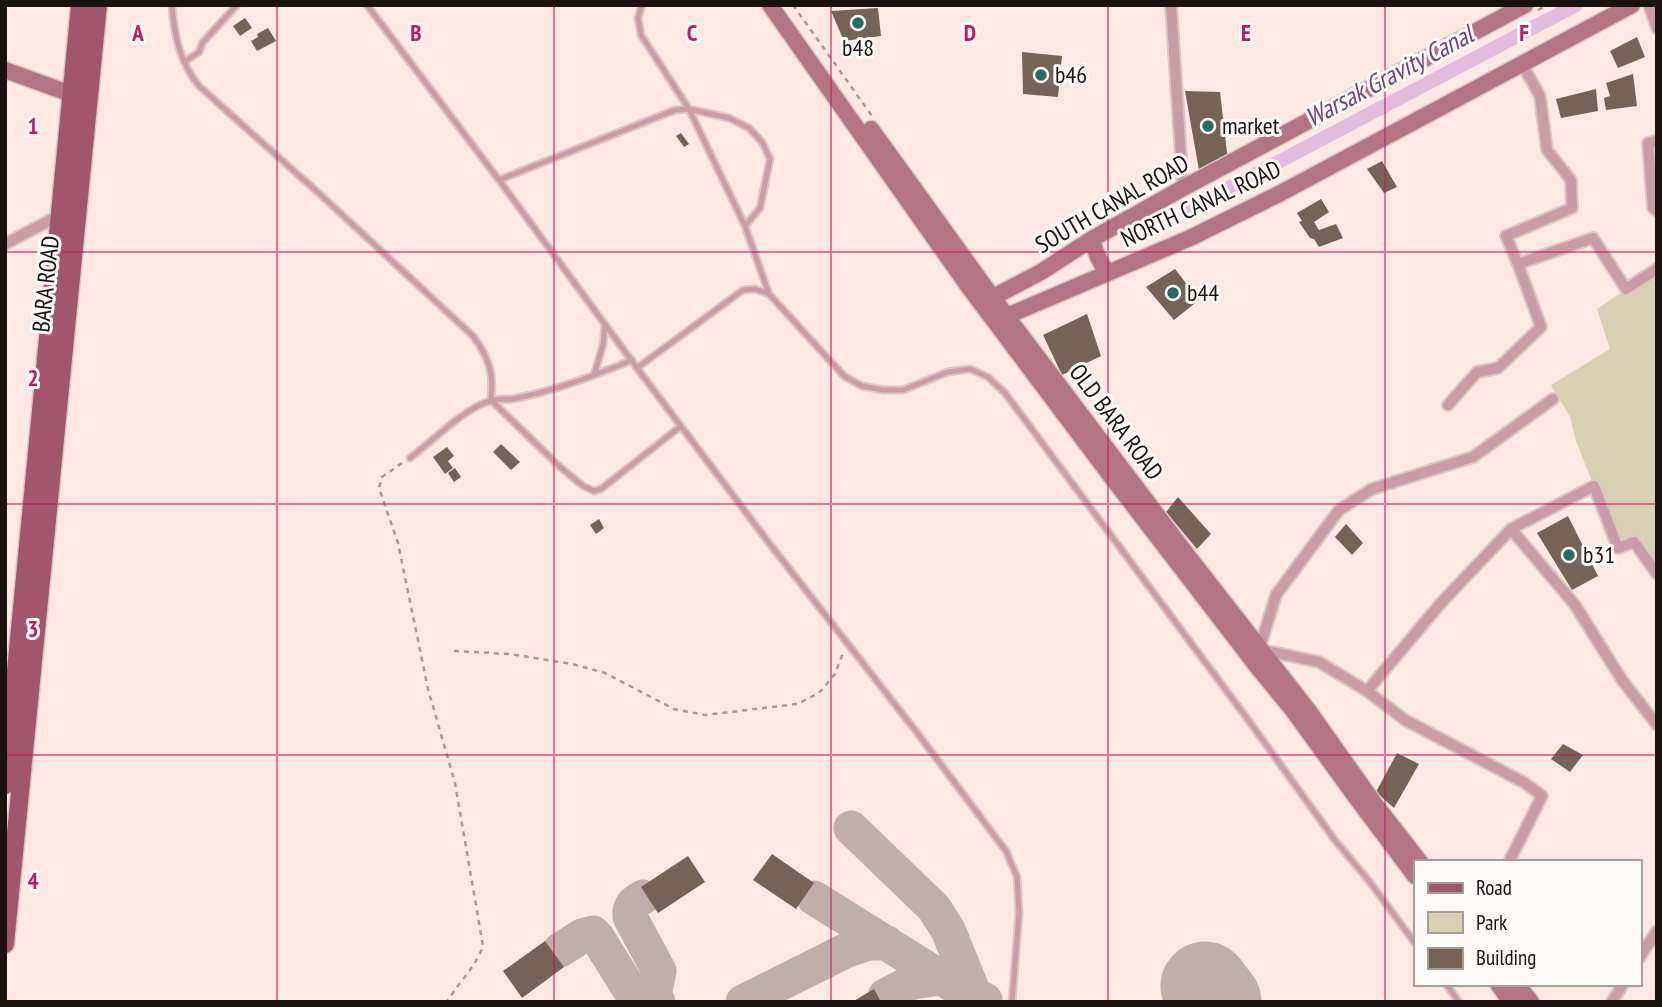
<svg xmlns="http://www.w3.org/2000/svg" width="1662" height="1007" viewBox="0 0 1662 1007" font-family="'PT Sans Narrow',sans-serif">
<style>
.green{fill:#d8cfb4}
.lines{fill:none;stroke-linecap:round;stroke-linejoin:round}
.canal{stroke:#e3bcdd;stroke-width:14}
.taxiway{stroke:#c0aeaa;stroke-width:35}
.runway{stroke:#c0aeaa;stroke-width:89}
.building{fill:#746356}
.lane-casing{stroke:#dac6c2;stroke-width:9}
.street-casing{stroke:#dac6c2;stroke-width:14}
.secondary-casing{stroke:#dac6c2;stroke-width:19}
.primary-casing{stroke:#dac6c2;stroke-width:21}
.path{stroke:#aa9895;stroke-width:2.5;stroke-dasharray:5 5;stroke-linecap:butt}
.lane{stroke:#c99ca8;stroke-width:5}
.street{stroke:#c99ca8;stroke-width:10}
.secondary{stroke:#b37486;stroke-width:16}
.primary{stroke:#a2566e;stroke-width:18}
.grid{fill:none;stroke:#c2185b;stroke-width:2;stroke-opacity:0.55}
.poi-dot{fill:#266c60;stroke:#fff9f8;stroke-width:2.5}
.labels{text-anchor:middle;stroke-width:6;stroke-linejoin:round;paint-order:stroke}
.poi-label{font-size:24px;fill:#1b1210;stroke:#fff9f8;text-anchor:start}
.street-label{font-size:24px;fill:#1b1210;stroke:#fff9f8}
.water-label{font-size:26px;font-style:italic;fill:#74436f;stroke:#fff9f8}
.grid-label{font-size:23px;text-anchor:middle;font-weight:bold;fill:#c2185b;stroke:#fff9f8;stroke-width:6;stroke-linejoin:round;paint-order:stroke}
</style>
<rect width="100%" height="100%" fill="#fee8e4"/>
<path class="green" d="M1657 269V572L1634 541 1618 547 1576 441 1570 417 1551 385 1610 349 1597 309Z"/>
<g class="lines">
<path class="canal" d="M1189 209 1576 5"/>
<path class="taxiway" d="M851 828 934 908 948 930 975 996
M643 897C633 903 629 906 630 917L659 971 654 996
M814 898 958 988 985 1000
M560 950 582 936 593 933 597 937 628 987 654 996 658 1002
M885 996 912 982 941 978
M743 1002 845 951 869 943H887"/>
<path class="runway" d="M1205 986 1217 1002"/>
</g>
<path class="building" d="M878 8 881 36 844 41 831 11Z
M245 18 252 28 240 36 233 26Z
M268 28 276 41 257 51 251 41 258 37 257 34Z
M1637 37 1645 57 1618 68 1610 51Z
M1022 52 1062 56 1058 97 1023 94Z
M1633 74 1637 106 1606 110 1604 98 1610 96 1606 83Z
M1596 89 1598 111 1561 118 1556 99Z
M1185 91 1220 92 1228 161 1200 176Z
M681 133 689 144 684 147 676 136Z
M1382 161 1397 187 1384 193 1367 169Z
M1321 199 1329 212 1314 222 1319 230 1336 224 1343 238 1319 247 1314 239 1310 238 1299 222 1302 221 1297 213Z
M1175 269 1199 300 1174 320 1146 287Z
M1087 314 1101 356 1062 375 1043 335Z
M501 444 520 462 511 470 493 452Z
M447 447 454 456 448 461 453 468 445 474 433 457Z
M455 468 461 477 454 482 448 473Z
M1178 497 1211 534 1197 549 1166 512Z
M1568 516 1598 576 1572 590 1537 533Z
M599 519 604 528 596 534 590 525Z
M1346 524 1363 543 1352 555 1335 537Z
M1563 744 1583 755 1570 772 1551 759Z
M1397 753 1419 764 1394 808 1376 792Z
M772 854 814 883 796 909 753 880Z
M688 856 705 882 658 913 641 887Z
M545 941 564 967 522 998 503 971Z
M874 989 881 1002H852Z"/>
<g class="lines">
<defs>
<path id="lane" d="M172 5C174 35 180 63 199 86L323 197 473 336C489 358 494 373 491 400L560 467 583 486 594 491 601 489 681 426
M367 5 499 180 637 368 766 539 915 730 1006 851 1017 877 1019 913 1012 1002
M642 5 638 18 641 35 689 109 745 226 769 294
M184 62 199 52 203 42 237 5
M499 180 675 110 689 109 729 118 749 128 762 142 770 159 760 208 745 226
M637 368 743 290 755 289 769 294 844 376 862 386 883 390H903L948 372 970 369 988 377 1005 393 1249 721 1334 839 1369 881 1415 943
M594 375 603 345 605 325
M410 458C433 441 463 409 490 401 497 398 505 400 512 399 552 392 594 376 632 360
M1446 984 1459 1002"/>
<path id="street" d="M1171 5 1183 188
M1649 5 1657 28
M1657 141 1648 143 1653 208 1657 211
M5 244 60 215
M1518 264 1506 236 1572 208 1571 180 1547 150 1540 96 1522 64
M1448 405 1477 372 1498 368 1541 327 1518 264 1593 238 1626 289 1657 269
M1511 529 1575 605 1622 680 1657 725
M1260 647 1276 595 1339 510 1372 489 1473 457 1553 399
M1262 650 1319 662 1367 691 1441 603 1511 529 1594 486 1618 548 1634 542 1657 574
M1367 691 1405 720 1525 783 1542 796 1509 862
M1639 958 1657 931
M1612 1002 1623 984"/>
<path id="secondary" d="M770 5 968 286 1113 479 1259 669 1292 709 1358 800 1415 876
M5 70 82 98
M871 129 993 298 1188 556 1308 710 1374 803 1420 862
M1092 239C1095 252 1099 262 1108 273
M984 302 1041 272 1092 239 1183 188 1525 5
M997 318 1007 316 1190 238 1279 194 1632 5
M1498 984 1511 1002
M1517 984 1531 1002"/>
<path id="primary" d="M5 785 80 5
M5 944 98 5"/>
</defs>
<use href="#lane" class="lane-casing"/>
<use href="#street" class="street-casing"/>
<use href="#secondary" class="secondary-casing"/>
<use href="#primary" class="primary-casing"/>
<path class="path" d="M793 5 872 116
M1538 10 1548 5
M402 463 382 477 379 488 398 543 428 689 455 783 483 946C476 967 458 983 447 1002
M454 651 510 654 572 664 605 673 674 709 705 715 797 704 819 693 835 674 843 653"/>
<use href="#lane" class="lane"/>
<use href="#street" class="street"/>
<use href="#secondary" class="secondary"/>
<use href="#primary" class="primary"/>
</g>
<path class="grid" d="M277 5V1002M554 5V1002M831 5V1002M1108 5V1002M1385 5V1002M5 252H1657M5 504H1657M5 755H1657"/>
<g class="poi-dot">
<circle cx="858" cy="23" r="7"/>
<circle cx="1041" cy="75" r="7"/>
<circle cx="1208" cy="126" r="7"/>
<circle cx="1173" cy="293" r="7"/>
<circle cx="1569" cy="555" r="7"/>
</g>
<g class="labels">
<g class="poi-label">
<text x="858" y="56" text-anchor="middle">b48</text>
<text x="1055" y="83">b46</text>
<text x="1222" y="134">market</text>
<text x="1187" y="301">b44</text>
<text x="1583" y="563">b31</text>
</g>
<g class="street-label">
<text transform="translate(1112 204) rotate(-30)" y="8">SOUTH CANAL ROAD</text>
<text transform="translate(1201 204) rotate(-25)" y="8">NORTH CANAL ROAD</text>
<text transform="translate(46 284) rotate(-84)" y="8">BARA ROAD</text>
<text transform="translate(1116 422) rotate(53)" y="8">OLD BARA ROAD</text>
</g>
<g class="water-label">
<text transform="translate(1389 76) rotate(-28)" y="9">Warsak Gravity Canal</text>
</g>
</g>
<g class="grid-label">
<text x="138" y="41">A</text>
<text x="416" y="41">B</text>
<text x="692" y="41">C</text>
<text x="970" y="41">D</text>
<text x="1246" y="41">E</text>
<text x="1524" y="41">F</text>
<text x="33" y="134">1</text>
<text x="33" y="386">2</text>
<text x="33" y="637">3</text>
<text x="33" y="889">4</text>
</g>
<rect width="1662" height="1007" fill="none" stroke="#1b1210" stroke-width="14"/>
<rect x="1414" y="860" width="228" height="126" fill="#fff9f8" stroke="#a49d9b" stroke-width="2"/>
<rect x="1428" y="883" width="35" height="10" fill="#a2566e" stroke="#a49d9b" stroke-width="2"/>
<text x="1476" y="895" font-size="21" fill="#1b1210">Road</text>
<rect x="1428" y="912" width="35" height="21" fill="#d8cfb4" stroke="#a49d9b" stroke-width="2"/>
<text x="1476" y="930" font-size="21" fill="#1b1210">Park</text>
<rect x="1428" y="948" width="35" height="21" fill="#746356" stroke="#a49d9b" stroke-width="2"/>
<text x="1476" y="965" font-size="21" fill="#1b1210">Building</text>
</svg>
